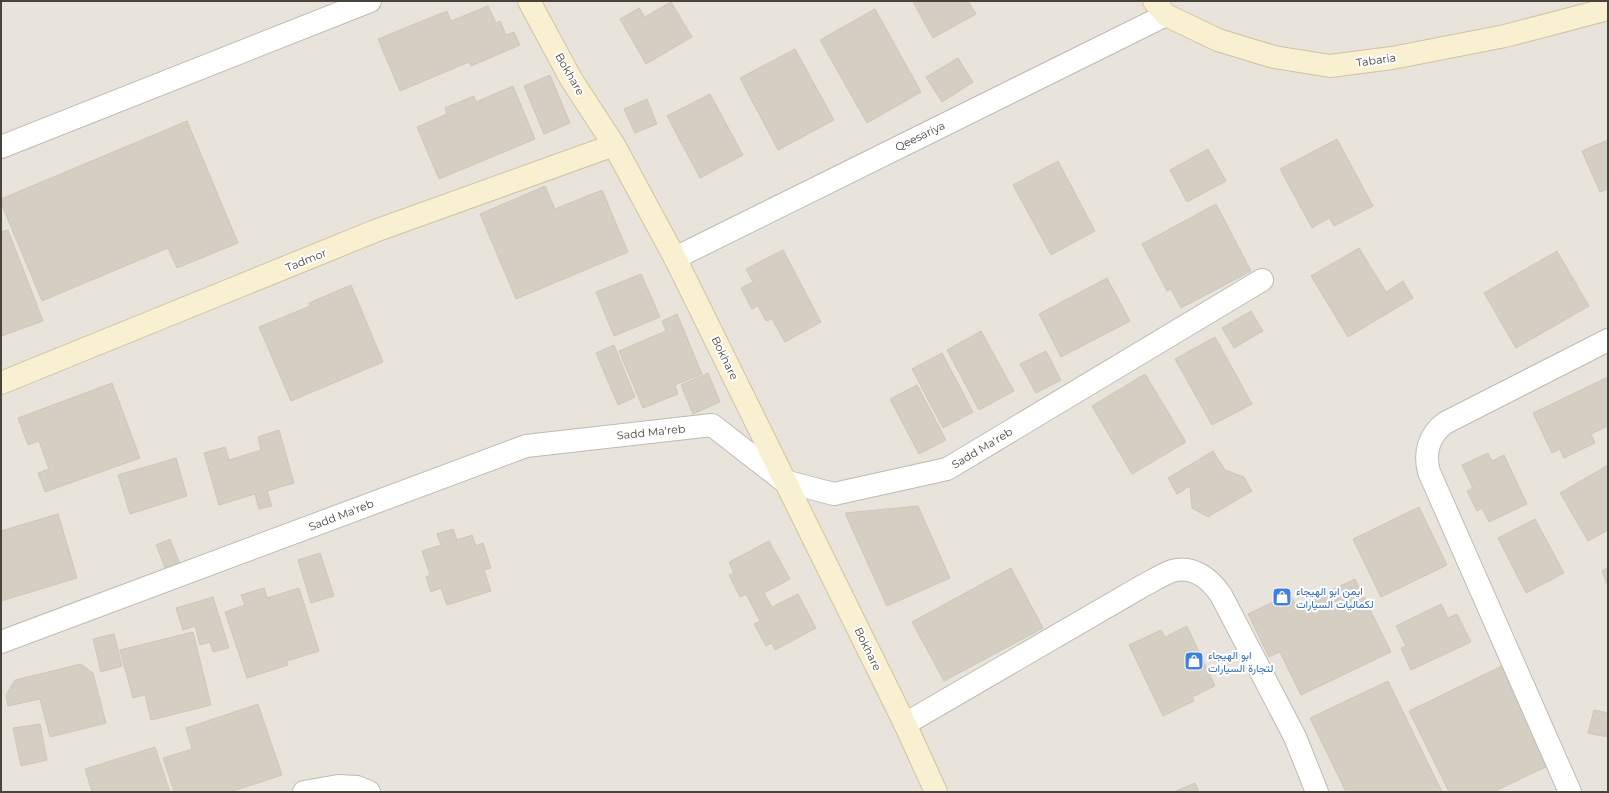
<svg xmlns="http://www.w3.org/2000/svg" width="1609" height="793" viewBox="0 0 1609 793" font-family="Montserrat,Vazirmatn,sans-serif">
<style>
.residential{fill:#e8e4db}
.building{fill:#d5cec3;stroke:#cfc6b7}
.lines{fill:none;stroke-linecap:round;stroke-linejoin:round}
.street-casing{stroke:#bfbab0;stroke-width:24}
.secondary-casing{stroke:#cfc3a1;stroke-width:24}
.street{stroke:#fff;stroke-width:22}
.secondary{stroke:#f9f0d2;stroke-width:22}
.labels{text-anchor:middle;stroke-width:4;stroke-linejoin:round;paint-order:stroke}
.street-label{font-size:11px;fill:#48433b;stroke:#fff}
.shop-label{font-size:11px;fill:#366cbe;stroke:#fff;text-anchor:start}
</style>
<rect width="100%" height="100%" fill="#f4f2ec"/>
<path class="residential" d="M1 1H1608V792H1Z"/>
<path class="building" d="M915 1H968L976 14 933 38 913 2Z
M671 2 692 37 646 64 620 19 639 8 645 17Z
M488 6 496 23 500 21 506 35 514 32 520 45 471 66 469 62 400 91 378 39 447 11 451 21Z
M875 9 921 92 867 123 820 40Z
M795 49 834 120 778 150 740 78Z
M958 58 973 82 942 102 926 77Z
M550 75 570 123 544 134 524 86Z
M513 86 535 139 439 179 417 127 447 114 445 108 474 96 476 102Z
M710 94 743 155 700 178 667 116Z
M647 99 657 124 635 133 624 109Z
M187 121 238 243 177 268 168 248 42 301 1 203V199Z
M1337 139 1373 206 1334 226 1329 218 1312 228 1280 169Z
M1608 140V189L1600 192 1582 151Z
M1208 149 1226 181 1187 202 1170 170Z
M1058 161 1095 231 1051 255 1013 185Z
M545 186 555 209 602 190 628 252 516 299 480 214Z
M1216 204 1251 271 1181 308 1171 289 1167 291 1142 244Z
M8 230 43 321 1 336V232Z
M1359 248 1386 292 1403 281 1413 298 1348 337 1311 276Z
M783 250 821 322 785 342 772 319 766 321 758 306 752 309 741 288 753 282 746 269Z
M1557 251 1589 306 1516 348 1484 293Z
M641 274 660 317 614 336 596 292Z
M1107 278 1130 321 1061 357 1039 314Z
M351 285 383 362 291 401 259 327 310 306 309 303Z
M1251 311 1263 331 1234 348 1222 328Z
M677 314 702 374 675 385 678 394 643 408 619 351 666 331 662 321Z
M981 331 1014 391 979 410 947 350Z
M1215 337 1252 404 1212 425 1175 359Z
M614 345 635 397 618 405 596 353Z
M1046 351 1061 380 1036 393 1020 364Z
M942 353 973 412 943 428 912 369Z
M708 373 720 402 693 414 681 385Z
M1145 374 1186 442 1132 474 1092 406Z
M1608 377V426L1591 434 1595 443 1564 458 1560 449 1552 453 1533 413Z
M112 383 140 458 45 492 38 473 49 469 39 441 28 445 18 418Z
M917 385 946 440 919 454 890 399Z
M279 430 294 483 267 491 272 506 259 509 255 494 219 505 204 453 225 447 229 460 261 450 258 437Z
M1213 451 1225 470 1244 477 1252 491 1208 517 1192 508 1190 486 1177 494 1168 478Z
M1488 453 1492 461 1504 455 1527 504 1489 522 1482 508 1477 511 1467 491 1473 488 1462 465Z
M176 458 187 496 130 514 118 475Z
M1608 465V530L1588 541 1560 493Z
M918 506 950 578 887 606 845 513Z
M1419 507 1447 565 1381 597 1353 539Z
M58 514 77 578 1 601V531Z
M1535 519 1564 573 1526 593 1498 538Z
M453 529 457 540 472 535 476 546 483 543 491 568 484 570 491 591 447 605 441 588 431 592 426 577 430 575 422 551 441 545 437 534Z
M170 539 180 564 166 570 156 545Z
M769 541 790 579 764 593 772 607 798 594 816 628 775 650 772 643 766 646 754 624 760 621 746 594 740 597 729 575 734 573 729 562Z
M320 553 334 596 311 603 298 560Z
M1011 568 1043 628 944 681 912 622Z
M1608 568V586L1602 571Z
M1355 579 1391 652 1301 695 1280 652 1269 657 1248 614 1290 594 1297 607Z
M264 588 267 598 299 588 319 651 287 661 288 665 247 678 225 612 245 605 241 595Z
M213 597 229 648 213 652 210 642 200 645 195 626 183 630 176 608Z
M1441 604 1448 618 1457 614 1471 642 1411 670 1401 648 1406 646 1396 626Z
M1187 626 1215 686 1192 697 1194 701 1163 716 1129 645 1161 630 1165 637Z
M193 632 211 705 151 720 145 695 133 698 120 650Z
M114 634 122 666 101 672 93 639Z
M81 664 93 673 106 723 50 737 40 699 8 706 6 695 15 680Z
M1506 664 1554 763 1493 792H1449L1409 711Z
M1388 681 1442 792H1346L1310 718Z
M258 704 282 775 230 792H174L163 758 192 749 186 728Z
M1594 710 1608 713 1607 737 1588 733Z
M40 724 47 760 21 766 13 728Z
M155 747 170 792H92L85 769Z
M1195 783 1199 792H1174Z"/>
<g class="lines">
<defs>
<path id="street" d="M1 147 370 1
M675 258 1166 15
M1 642 526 446 712 425 784 481 834 494 947 469 1262 280
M905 724 1139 588C1149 583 1161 575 1172 571 1193 565 1210 579 1221 595L1295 737 1317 792
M304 792 338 786 357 787 369 792
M1570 792 1429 472C1424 453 1429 435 1445 423L1608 340"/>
<path id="secondary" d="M529 1 571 79 614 145 675 258 905 724 936 792
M1154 1 1166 15 1218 40 1274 57 1330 66 1392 58 1505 36 1608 9
M1 383 375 231 614 145"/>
</defs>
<use href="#street" class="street-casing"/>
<use href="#secondary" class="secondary-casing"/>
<use href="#street" class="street"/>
<use href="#secondary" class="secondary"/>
</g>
<defs>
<symbol id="shop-square" viewBox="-11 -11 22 22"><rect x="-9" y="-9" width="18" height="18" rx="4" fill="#3f7fe0" stroke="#fff"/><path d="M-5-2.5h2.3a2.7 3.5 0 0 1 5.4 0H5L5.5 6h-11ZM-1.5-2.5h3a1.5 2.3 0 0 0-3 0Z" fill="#fff"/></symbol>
</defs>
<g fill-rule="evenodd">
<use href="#shop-square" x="1271" y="586" width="22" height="22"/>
<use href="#shop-square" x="1183" y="650" width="22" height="22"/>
</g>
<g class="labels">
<g class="street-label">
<text transform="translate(1376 60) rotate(-8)" y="4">Tabaria</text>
<text transform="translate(570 74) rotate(60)" y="4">Bokhare</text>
<text transform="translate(920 136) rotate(-26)" y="4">Qeesariya</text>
<text transform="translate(306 260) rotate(-22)" y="4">Tadmor</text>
<text transform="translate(725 358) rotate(64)" y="4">Bokhare</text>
<text transform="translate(651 432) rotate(-6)" y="4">Sadd Ma'reb</text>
<text transform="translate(982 448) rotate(-31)" y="4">Sadd Ma'reb</text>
<text transform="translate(341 515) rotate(-21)" y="4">Sadd Ma'reb</text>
<text transform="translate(868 649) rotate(64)" y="4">Bokhare</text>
</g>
<g class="shop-label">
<text x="1296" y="595">ايمن ابو الهيجاء<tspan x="1296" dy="13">لكماليات السيارات</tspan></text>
<text x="1208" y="659">ابو الهيجاء<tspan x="1208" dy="13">لتجارة السيارات</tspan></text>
</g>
</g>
<rect width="1609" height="793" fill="none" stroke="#48433b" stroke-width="4"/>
</svg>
